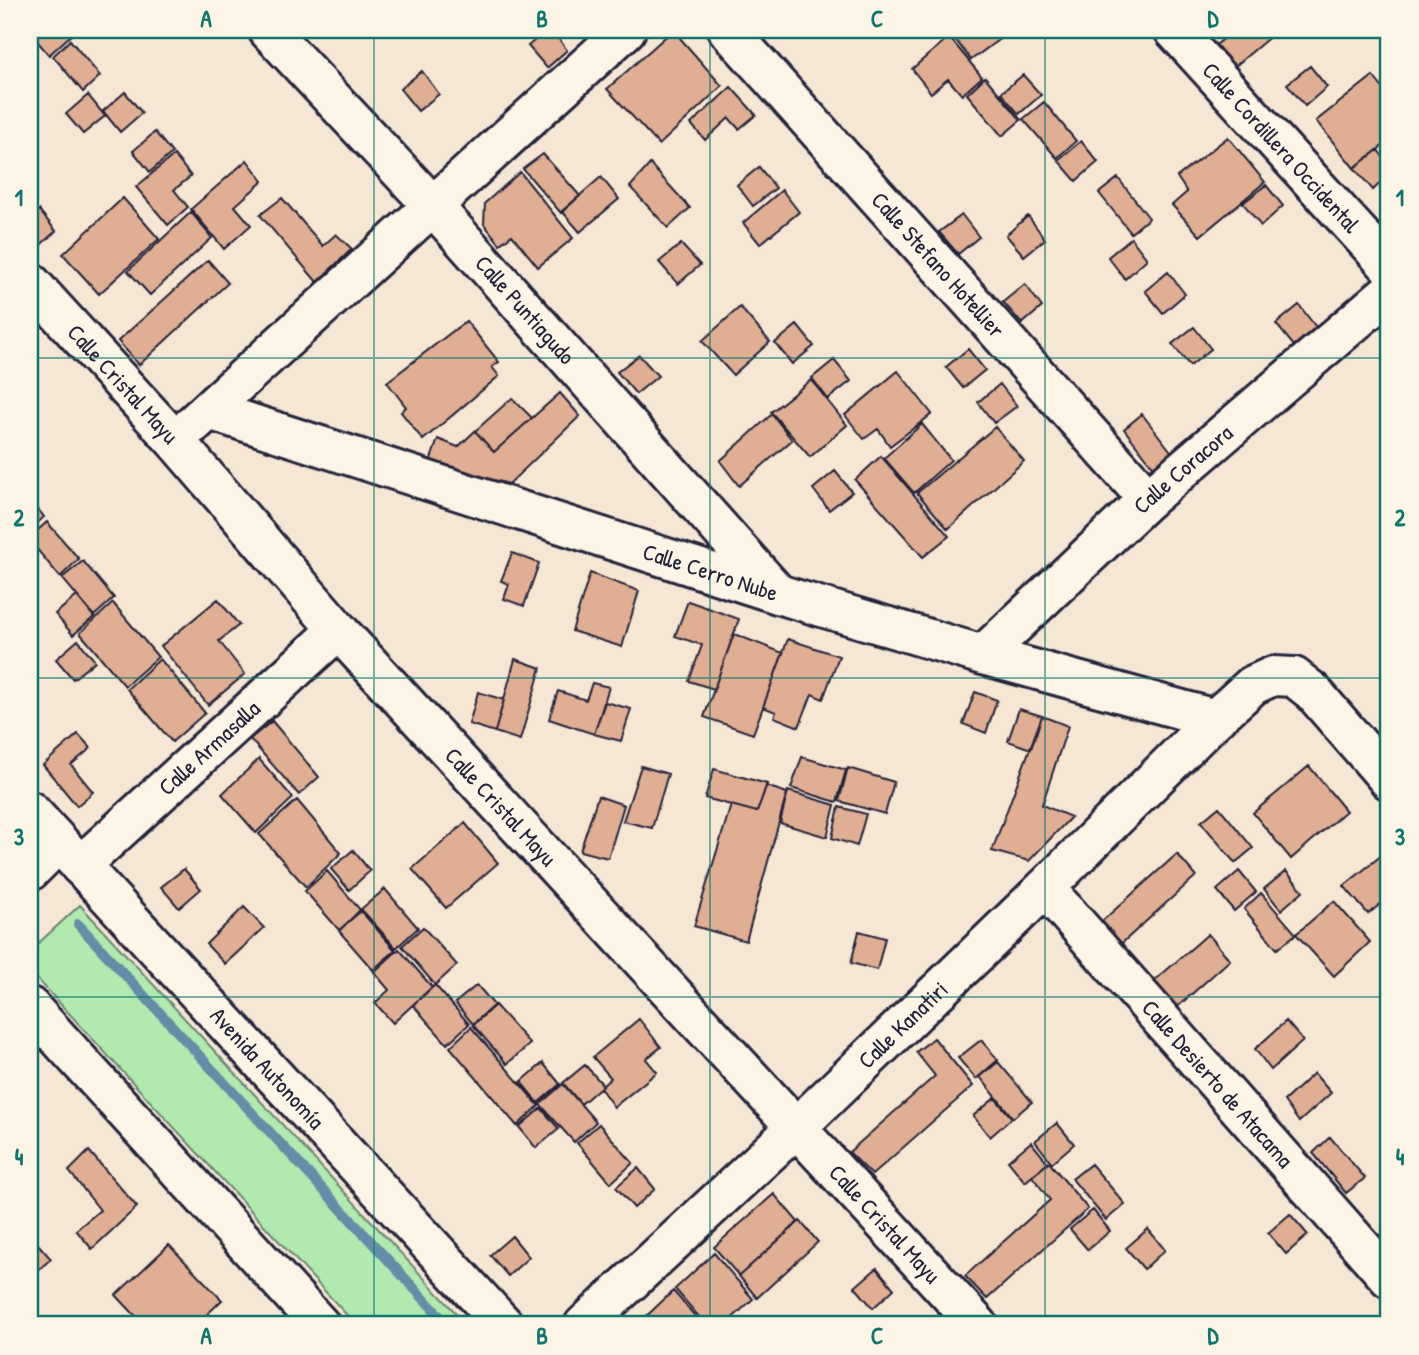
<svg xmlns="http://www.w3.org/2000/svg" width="1419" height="1355" viewBox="0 0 1419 1355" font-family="'Patrick Hand',sans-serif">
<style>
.green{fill:#b0eaae;stroke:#698674;stroke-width:2}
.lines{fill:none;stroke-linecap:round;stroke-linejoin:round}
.stream{stroke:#638da8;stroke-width:10}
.building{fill:#e0ae93;stroke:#22223b;stroke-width:2}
.street-casing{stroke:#22223b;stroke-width:44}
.secondary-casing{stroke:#22223b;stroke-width:44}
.street{stroke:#fcf5e5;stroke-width:38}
.secondary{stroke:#fcf5e5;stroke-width:38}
.grid{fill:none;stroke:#0f766e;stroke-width:2;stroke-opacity:0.55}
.labels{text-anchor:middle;stroke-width:7;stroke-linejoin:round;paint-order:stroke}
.street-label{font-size:23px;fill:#22223b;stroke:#fcf5e5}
.neatline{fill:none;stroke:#0f766e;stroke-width:2.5}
.grid-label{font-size:23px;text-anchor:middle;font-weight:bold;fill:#0f766e}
</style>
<rect width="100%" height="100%" fill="#f6e7d5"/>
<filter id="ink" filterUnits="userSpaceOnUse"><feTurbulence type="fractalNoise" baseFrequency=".0143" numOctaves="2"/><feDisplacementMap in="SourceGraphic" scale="14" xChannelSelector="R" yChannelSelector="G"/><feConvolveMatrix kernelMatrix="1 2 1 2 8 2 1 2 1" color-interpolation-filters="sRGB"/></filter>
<g filter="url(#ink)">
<path class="green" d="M80 905 467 1325H356L30 971V951Z"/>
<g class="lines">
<path class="stream" d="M78 924 448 1325"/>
</g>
<path class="building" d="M30 30H66L71 35 49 55 30 33Z
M547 30H552L567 50 547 68 528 46Z
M673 30 722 86 659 145 607 89Z
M956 30H1001L1005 35 971 60 951 34Z
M1234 30H1278L1234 67 1216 45Z
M949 37 982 77 962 95 948 79 931 93 912 69Z
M70 40 100 76 83 92 53 56Z
M1310 66 1327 87 1305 106 1287 84Z
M422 71 439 94 418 111 400 89Z
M1023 75 1041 95 1019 114 1001 93Z
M1373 76 1389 96V141L1354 168 1316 121Z
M985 77 1021 120 1002 136 967 94Z
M731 87 756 115 739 129 729 118 705 140 691 124Z
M125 92 142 113 120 132 103 111Z
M88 95 105 116 83 134 66 114Z
M1044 102 1076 141 1057 158 1023 119Z
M155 132 172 153 150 172 133 151Z
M1228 137 1265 182 1200 236 1172 205 1187 192 1177 177Z
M1081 141 1098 162 1076 181 1058 160Z
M1378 150 1389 165V175L1373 190 1354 168Z
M543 154 580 196 561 213 523 169Z
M174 155 191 176 174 190 188 207 168 225 136 187Z
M247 160 263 181 235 206 251 225 224 249 191 209Z
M650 164 690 208 668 228 630 187Z
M759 167 776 188 753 206 737 185Z
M520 172 573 238 538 267 512 235 500 244 484 224 485 203Z
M601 177 619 199 580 232 562 211Z
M1118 178 1149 218 1131 233 1099 193Z
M1266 185 1283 206 1261 226 1243 203Z
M782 190 799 212 760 244 743 223Z
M123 198 159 239 99 294 63 254Z
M282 198 323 246 336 234 352 249 317 282 260 215Z
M39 210 56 231 35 250 30 244V218Z
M191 212 212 238 150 295 128 271Z
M962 215 979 237 958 254 939 232Z
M1028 216 1045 239 1024 256 1006 235Z
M1131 238 1147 259 1125 279 1108 257Z
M681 244 700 265 678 284 659 262Z
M208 260 228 283 139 365 118 341Z
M1168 272 1185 294 1163 313 1145 291Z
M1025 284 1042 307 1022 324 1003 302Z
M1299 305 1316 327 1294 346 1276 324Z
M740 307 770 342 733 375 702 341Z
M466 321 499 362 492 367 499 376 423 440 401 412 406 407 387 382Z
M797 325 814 346 792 364 775 343Z
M1194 327 1211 349 1190 366 1172 344Z
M968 349 985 370 963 388 946 367Z
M639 355 658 376 636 394 617 372Z
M834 360 851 381 828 399 812 378Z
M898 371 932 414 890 446 878 429 864 439 845 415Z
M811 380 847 425 810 457 771 412Z
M1000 384 1017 406 994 423 978 402Z
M560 393 580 416 509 484 469 474 430 462 438 439 458 447 475 431 494 452Z
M512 398 532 418 494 452 475 431Z
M772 414 792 440 739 486 720 461Z
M1142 414 1173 454 1155 469 1124 429Z
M922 424 951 460 914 493 884 458Z
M995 427 1024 461 948 529 917 493Z
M881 456 949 536 923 557 855 480Z
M835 471 852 492 829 510 813 489Z
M30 499 44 517 30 530Z
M47 522 79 559 60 577 30 541V537Z
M512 553 539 563 524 606 504 599 509 584 501 581Z
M83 561 114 598 94 616 62 578Z
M590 573 639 591 622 647 572 631Z
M77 596 94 617 73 635 55 614Z
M218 599 239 625 219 641 245 674 208 705 161 646Z
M688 601 739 619 714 689 689 681 702 645 675 636Z
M113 603 158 657 125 686 80 633Z
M734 634 783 653 753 734 704 717Z
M788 639 839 656 823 699 812 694 799 727 774 717 776 712 763 707Z
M78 640 95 661 73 679 56 659Z
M160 659 205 713 172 742 127 689Z
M515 659 541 668 520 740 495 732Z
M592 683 609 687 594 734 549 719 558 691 586 700Z
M478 692 504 700 495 732 469 724Z
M975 692 997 700 986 733 963 724Z
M605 702 631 709 621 741 594 734Z
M1019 709 1042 716 1031 749 1008 741Z
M1042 716 1068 726 1042 805 1071 817 1029 861 992 851Z
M272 721 319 777 299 795 250 739Z
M78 734 91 748 71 765 93 792 77 806 43 765Z
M802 757 846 770 837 802 791 788Z
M259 759 293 798 256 833 222 794Z
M641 766 668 774 652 828 623 821Z
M1309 766 1346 811 1291 859 1253 813Z
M848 768 894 782 885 814 839 801Z
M714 769 767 784 757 812 705 798Z
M766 786 787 793 746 941 694 926 731 805 757 812Z
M788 791 835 805 827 837 780 823Z
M598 796 624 805 608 858 580 851Z
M297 800 341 853 306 887 259 834Z
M839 807 866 814 857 846 832 838Z
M1219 807 1253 848 1235 863 1201 822Z
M465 823 498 863 446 908 412 869Z
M353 850 370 871 349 890 331 869Z
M1388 850 1389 852V897L1368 914 1344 886Z
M1177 854 1196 876 1121 944 1101 922Z
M184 869 201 889 179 908 161 887Z
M327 871 361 911 339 930 305 891Z
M1239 871 1256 892 1234 911 1217 890Z
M1286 871 1303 891 1281 910 1264 889Z
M385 889 418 928 396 948 361 909Z
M1261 893 1296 934 1277 949 1244 909Z
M1334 901 1370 942 1334 976 1296 934Z
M244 907 264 928 225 964 206 944Z
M360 910 395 950 373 970 339 931Z
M423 927 457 965 435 985 402 946Z
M859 931 885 938 877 970 851 963Z
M1208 934 1230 960 1175 1009 1153 982Z
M399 949 432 987 393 1023 375 1003 389 990 374 972Z
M435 985 469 1024 447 1044 413 1005Z
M477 985 494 1005 473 1024 455 1003Z
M495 1005 530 1044 507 1064 473 1025Z
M639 1019 661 1047 646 1059 657 1072 614 1107 600 1088 611 1078 593 1057Z
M1286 1021 1303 1041 1271 1070 1255 1049Z
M471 1027 539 1106 517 1126 450 1047Z
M934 1038 973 1086 872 1175 849 1152 935 1076 916 1052Z
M981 1040 998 1060 976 1079 958 1058Z
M998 1062 1032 1102 1013 1118 980 1077Z
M543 1063 560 1084 538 1103 521 1082Z
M585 1065 603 1085 581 1104 563 1083Z
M1314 1073 1331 1093 1299 1122 1284 1101Z
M563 1084 596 1122 574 1142 540 1104Z
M995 1098 1012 1118 990 1137 973 1116Z
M541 1108 559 1129 536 1148 519 1127Z
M1057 1123 1074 1144 1052 1163 1035 1141Z
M599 1124 633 1163 611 1183 577 1143Z
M1330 1137 1365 1178 1346 1193 1313 1153Z
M1031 1142 1048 1163 1025 1182 1008 1161Z
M89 1151 137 1207 92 1249 76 1230 100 1210 69 1171Z
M1049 1162 1088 1209 987 1299 965 1276 1050 1200 1032 1176Z
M1091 1164 1125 1204 1106 1220 1072 1179Z
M638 1168 655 1189 634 1208 616 1187Z
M774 1194 798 1222 739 1276 714 1247Z
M1093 1210 1110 1231 1088 1250 1070 1229Z
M1290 1214 1308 1235 1286 1254 1268 1233Z
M800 1221 818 1242 757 1298 739 1276Z
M1148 1229 1165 1250 1144 1269 1126 1248Z
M30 1235 51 1259 30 1277Z
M512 1236 529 1257 508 1276 490 1255Z
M169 1245 222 1300 196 1325H144L116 1295Z
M714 1253 753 1299 725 1325H706L675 1289Z
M877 1268 894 1289 873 1308 855 1287Z
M673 1291 703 1325H637Z"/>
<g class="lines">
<defs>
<g id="street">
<path id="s1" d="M268 30 433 206 778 594"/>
<path id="s2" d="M728 30 1148 499"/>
<path id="s3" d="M1174 30 1389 266"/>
<path id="s4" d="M30 282 175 441 338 630 978 1325"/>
<path id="s5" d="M209 410 778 594 983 655 1215 719"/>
<path d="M193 424 626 30"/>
<path id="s6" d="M983 655 1148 499 1389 292"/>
<path id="s7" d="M80 866 338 630"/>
<path d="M30 871 58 843"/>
<path id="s8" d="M1045 888 1389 1278"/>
<path id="s9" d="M584 1325 797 1127 1045 888 1215 719 1253 685 1273 676 1294 677 1313 692 1389 780"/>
</g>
<g id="secondary">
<path id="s10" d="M30 811 504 1325"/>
<path d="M30 1007 320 1325"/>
</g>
</defs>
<use href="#street" class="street-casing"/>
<use href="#secondary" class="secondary-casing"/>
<use href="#street" class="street"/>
<use href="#secondary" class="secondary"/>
</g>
</g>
<path class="grid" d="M374 30V1325M710 30V1325M1045 30V1325M30 358H1389M30 678H1389M30 997H1389"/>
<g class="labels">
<g class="street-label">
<text dy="8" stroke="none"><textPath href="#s3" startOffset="159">Calle Cordillera Occidental</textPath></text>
<text dy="8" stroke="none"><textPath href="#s2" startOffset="315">Calle Stefano Hotellier</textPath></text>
<text dy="8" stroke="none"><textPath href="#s1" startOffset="380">Calle Puntiagudo</textPath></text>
<text dy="8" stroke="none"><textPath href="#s4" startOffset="138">Calle Cristal Mayu</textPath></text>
<text dy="8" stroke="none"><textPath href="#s6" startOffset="273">Calle Coracora</textPath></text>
<text dy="8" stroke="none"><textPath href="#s5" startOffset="527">Calle Cerro Nube</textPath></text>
<text dy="8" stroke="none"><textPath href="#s7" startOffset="175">Calle Armasalla</textPath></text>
<text dy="8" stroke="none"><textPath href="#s4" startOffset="705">Calle Cristal Mayu</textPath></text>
<text dy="8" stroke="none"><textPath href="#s9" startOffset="438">Calle Kanatiri</textPath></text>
<text dy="8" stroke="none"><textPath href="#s10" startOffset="350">Avenida Autonomía</textPath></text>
<text dy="8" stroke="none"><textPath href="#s8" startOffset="261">Calle Desierto de Atacama</textPath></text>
<text dy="8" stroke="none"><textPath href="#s4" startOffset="1272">Calle Cristal Mayu</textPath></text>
</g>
</g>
<rect width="1419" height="1355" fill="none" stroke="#fcf5e5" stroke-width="77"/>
<rect x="38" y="38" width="1342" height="1278" class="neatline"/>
<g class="grid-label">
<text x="206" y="27">A</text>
<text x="542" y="27">B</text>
<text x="877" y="27">C</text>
<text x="1213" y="27">D</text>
<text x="19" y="206">1</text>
<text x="1400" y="206">1</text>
<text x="19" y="526">2</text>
<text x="1400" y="526">2</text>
<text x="19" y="845">3</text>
<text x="1400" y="845">3</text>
<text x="19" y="1165">4</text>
<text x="1400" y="1165">4</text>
<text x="206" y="1344">A</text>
<text x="542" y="1344">B</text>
<text x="877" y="1344">C</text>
<text x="1213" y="1344">D</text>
</g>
</svg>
